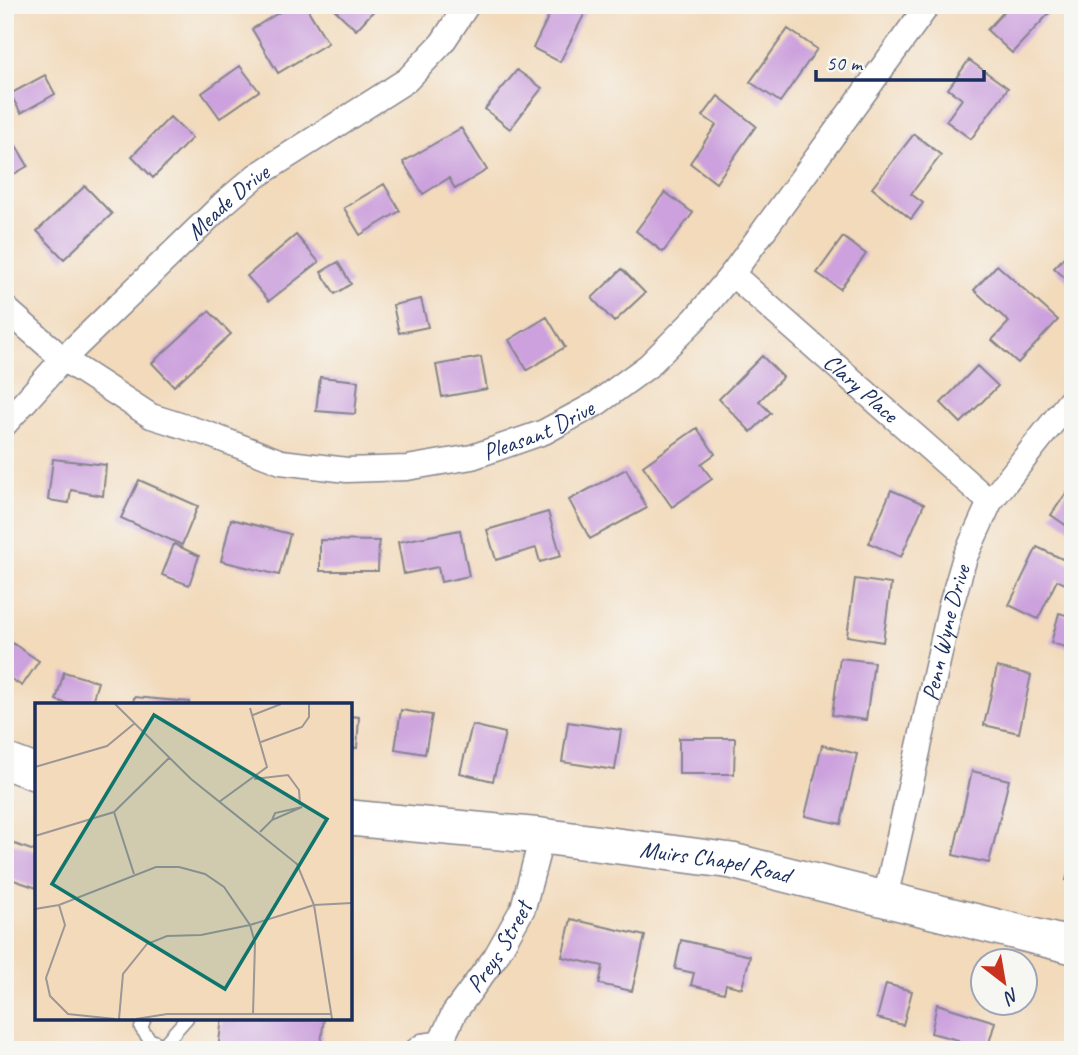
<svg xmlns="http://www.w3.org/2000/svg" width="1078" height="1055" viewBox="0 0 1078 1055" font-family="Caveat,sans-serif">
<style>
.building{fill:#cca1dd}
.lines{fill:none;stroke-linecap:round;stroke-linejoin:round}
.lane-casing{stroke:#86848c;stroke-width:15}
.street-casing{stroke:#86848c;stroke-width:27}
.secondary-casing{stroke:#86848c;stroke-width:38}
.lane{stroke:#fff;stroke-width:12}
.street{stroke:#fff;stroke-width:24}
.secondary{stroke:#fff;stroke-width:35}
.labels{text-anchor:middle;stroke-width:5;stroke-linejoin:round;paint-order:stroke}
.street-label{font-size:24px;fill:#1b2f5e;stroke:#f6f6f2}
.inset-road{fill:none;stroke:#9c9696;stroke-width:2}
.view{fill:#0f766e;fill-opacity:0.15;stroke:#0f766e;stroke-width:3.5}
.inset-edge{fill:none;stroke:#1b2f5e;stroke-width:3.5}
</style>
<rect width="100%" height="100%" fill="#f6f6f2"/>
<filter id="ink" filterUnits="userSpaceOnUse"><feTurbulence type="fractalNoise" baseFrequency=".0143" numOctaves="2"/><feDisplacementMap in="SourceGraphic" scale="14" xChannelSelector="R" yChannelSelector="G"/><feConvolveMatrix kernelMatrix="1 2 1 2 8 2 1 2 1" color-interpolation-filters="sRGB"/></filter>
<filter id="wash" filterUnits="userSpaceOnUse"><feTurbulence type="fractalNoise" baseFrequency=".00686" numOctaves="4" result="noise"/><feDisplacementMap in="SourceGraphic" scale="28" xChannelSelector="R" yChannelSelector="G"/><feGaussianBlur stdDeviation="1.57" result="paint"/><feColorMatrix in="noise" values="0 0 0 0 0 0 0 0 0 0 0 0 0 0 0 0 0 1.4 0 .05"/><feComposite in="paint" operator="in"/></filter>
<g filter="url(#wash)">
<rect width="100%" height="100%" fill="#f2dabb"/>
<g id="blocks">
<path class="building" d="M291 5H305L328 43 278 73 252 29Z
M330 5H379L356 30Z
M554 5H574L586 11 560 62 533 48Z
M1010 5 1056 6 1012 53 987 30Z
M788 29 817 49 780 102 750 82Z
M969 60 1008 88 971 139 946 121 962 99 948 89Z
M240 66 259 91 220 118 202 93Z
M517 70 542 88 510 129 485 109Z
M45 75 55 94 21 113 10 94Z
M718 96 756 126 716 183 690 163 716 125 703 116Z
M170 117 192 138 153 178 132 156Z
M5 127 28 166 5 179Z
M461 128 487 170 455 189 449 178 423 194 403 162Z
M914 134 941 155 911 194 923 203 911 219 872 188Z
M384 184 400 211 360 235 344 208Z
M85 186 112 214 64 259 37 231Z
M665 192 693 213 663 252 636 231Z
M296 235 319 262 269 301 247 276Z
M843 237 866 254 840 289 817 273Z
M1069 252 1073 255V285L1054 268Z
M338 262 351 284 335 294 321 272Z
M997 265 1058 320 1018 363 992 340 1009 322 974 290Z
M622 269 645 293 614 322 592 298Z
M421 299 428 327 399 333 393 305Z
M209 311 231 334 174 386 152 363Z
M547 317 565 347 527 370 509 340Z
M762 356 783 377 759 401 771 413 751 432 719 399Z
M481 357 487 389 442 397 436 365Z
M977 366 998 386 961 423 941 403Z
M320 377 358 381 355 414 316 411Z
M697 428 715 454 701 464 712 479 672 507 643 466Z
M53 459 106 465 103 496 71 490 69 503 48 500Z
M626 469 647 508 590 539 569 500Z
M139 480 198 506 182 545 121 518Z
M1073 483V530L1051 515Z
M891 490 924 504 901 557 869 543Z
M548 512 561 556 540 562 536 548 496 560 487 530Z
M231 519 290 534 279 575 221 561Z
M460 530 469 576 441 582 438 567 404 574 398 542Z
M320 540 379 541 378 571H320Z
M174 544 199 556 189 585 162 575Z
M1037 547 1073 564V574L1067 585 1057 580 1038 619 1009 605Z
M855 579 891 584 883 642 847 636Z
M1059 613 1073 617V649L1051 643Z
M5 638 39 661 22 686 5 675Z
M840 658 874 662 866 720 832 715Z
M997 667 1031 675 1019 733 984 725Z
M64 672 98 682 91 705H71L56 700Z
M134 697 189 702V705H133Z
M401 710 432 715 425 754 395 749Z
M350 716 359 717 357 748H350Z
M568 722 621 730 615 770 562 762Z
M472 725 505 733 493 781 460 773Z
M679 738H735L734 774H679Z
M822 745 857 754 841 824 805 816Z
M972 771 1009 780 989 863 953 855Z
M12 843 37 852V888L5 877V863Z
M1072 861H1073V882L1066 880Z
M571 919 645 936 632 991 599 984 603 966 562 957Z
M681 940 750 956 742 988 726 984 724 993 691 985 694 973 675 969Z
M886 984 912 991 903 1025 877 1018Z
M937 1004 995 1022 987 1050 981 1047 980 1050H955L958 1040 931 1033Z
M222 1018H324L320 1050H218Z"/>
</g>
</g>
<g filter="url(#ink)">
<use href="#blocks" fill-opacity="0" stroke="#86848c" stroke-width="2"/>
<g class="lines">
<defs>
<path id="lane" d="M145 1018 141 1028 149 1039 163 1045 187 1018
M407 1050 421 1040 443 1037"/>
<g id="street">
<path id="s1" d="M732 274 990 502"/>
<path id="s2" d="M5 308 63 359 151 416 208 434 281 462 347 470 407 468 472 457 544 432 596 404 648 366 695 319 732 274 928 5"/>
<path id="s3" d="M5 424 63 359 223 204 256 176 407 80 442 43 467 5"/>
<path id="s4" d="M885 899 950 608 965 557 990 502 1073 397"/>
<path id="s5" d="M437 1050 454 1013 496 956 523 908 542 836"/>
</g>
<g id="secondary">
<path d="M5 761 37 773"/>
<path id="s6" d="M350 818 542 836 732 861 1073 946"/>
</g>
</defs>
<use href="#lane" class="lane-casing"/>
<use href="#street" class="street-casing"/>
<use href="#secondary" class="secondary-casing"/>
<use href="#lane" class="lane"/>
<use href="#street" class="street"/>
<use href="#secondary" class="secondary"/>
</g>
</g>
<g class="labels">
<g class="street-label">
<text dy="8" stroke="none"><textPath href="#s3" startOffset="315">Meade Drive</textPath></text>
<text dy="8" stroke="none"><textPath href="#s1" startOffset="172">Clary Place</textPath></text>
<text dy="8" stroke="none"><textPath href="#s2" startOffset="584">Pleasant Drive</textPath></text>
<text dy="8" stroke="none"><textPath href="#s4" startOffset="273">Penn Wyne Drive</textPath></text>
<text dy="8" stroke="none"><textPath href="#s6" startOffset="368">Muirs Chapel Road</textPath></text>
<text dy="8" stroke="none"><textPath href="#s5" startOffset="121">Preys Street</textPath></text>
</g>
</g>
<g transform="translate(35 703)">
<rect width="317" height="317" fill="#f2dabb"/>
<path class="inset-road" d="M80 1 156 76 262 161 279 202 297 316M218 12 246 1M226 39 267 24 274 14V1M0 64 72 43 100 20M219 76 253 72 264 87 265 102M184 99 232 64 215 5M79 109 99 171M225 129 237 117 267 104 240 110 237 117M0 133 79 109 134 55M24 202 30 222 11 275 15 293 33 311 80 316M0 206 24 202 121 164H144L170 171 189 184 215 222 220 240 218 311M84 316 88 271 112 241 132 233 166 232 215 222 279 202 317 200M101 316 132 311H296"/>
<path class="view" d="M119 12 292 116 190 286 17 181Z"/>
<rect width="317" height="317" class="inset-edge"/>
</g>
<rect width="1078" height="1055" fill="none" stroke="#f6f6f2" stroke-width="28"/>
<g transform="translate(1004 982) rotate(149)"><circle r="33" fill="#f6f6f2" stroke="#9ea6b7" stroke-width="2"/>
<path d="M0-5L12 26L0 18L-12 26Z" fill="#c8321e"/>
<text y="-10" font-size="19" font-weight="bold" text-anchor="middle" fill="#1b2f5e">N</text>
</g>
<path d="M816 70v10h168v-10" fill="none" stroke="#1b2f5e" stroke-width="3.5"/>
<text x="826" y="70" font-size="21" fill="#1b2f5e" stroke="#f6f6f2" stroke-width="5" paint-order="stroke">50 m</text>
</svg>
